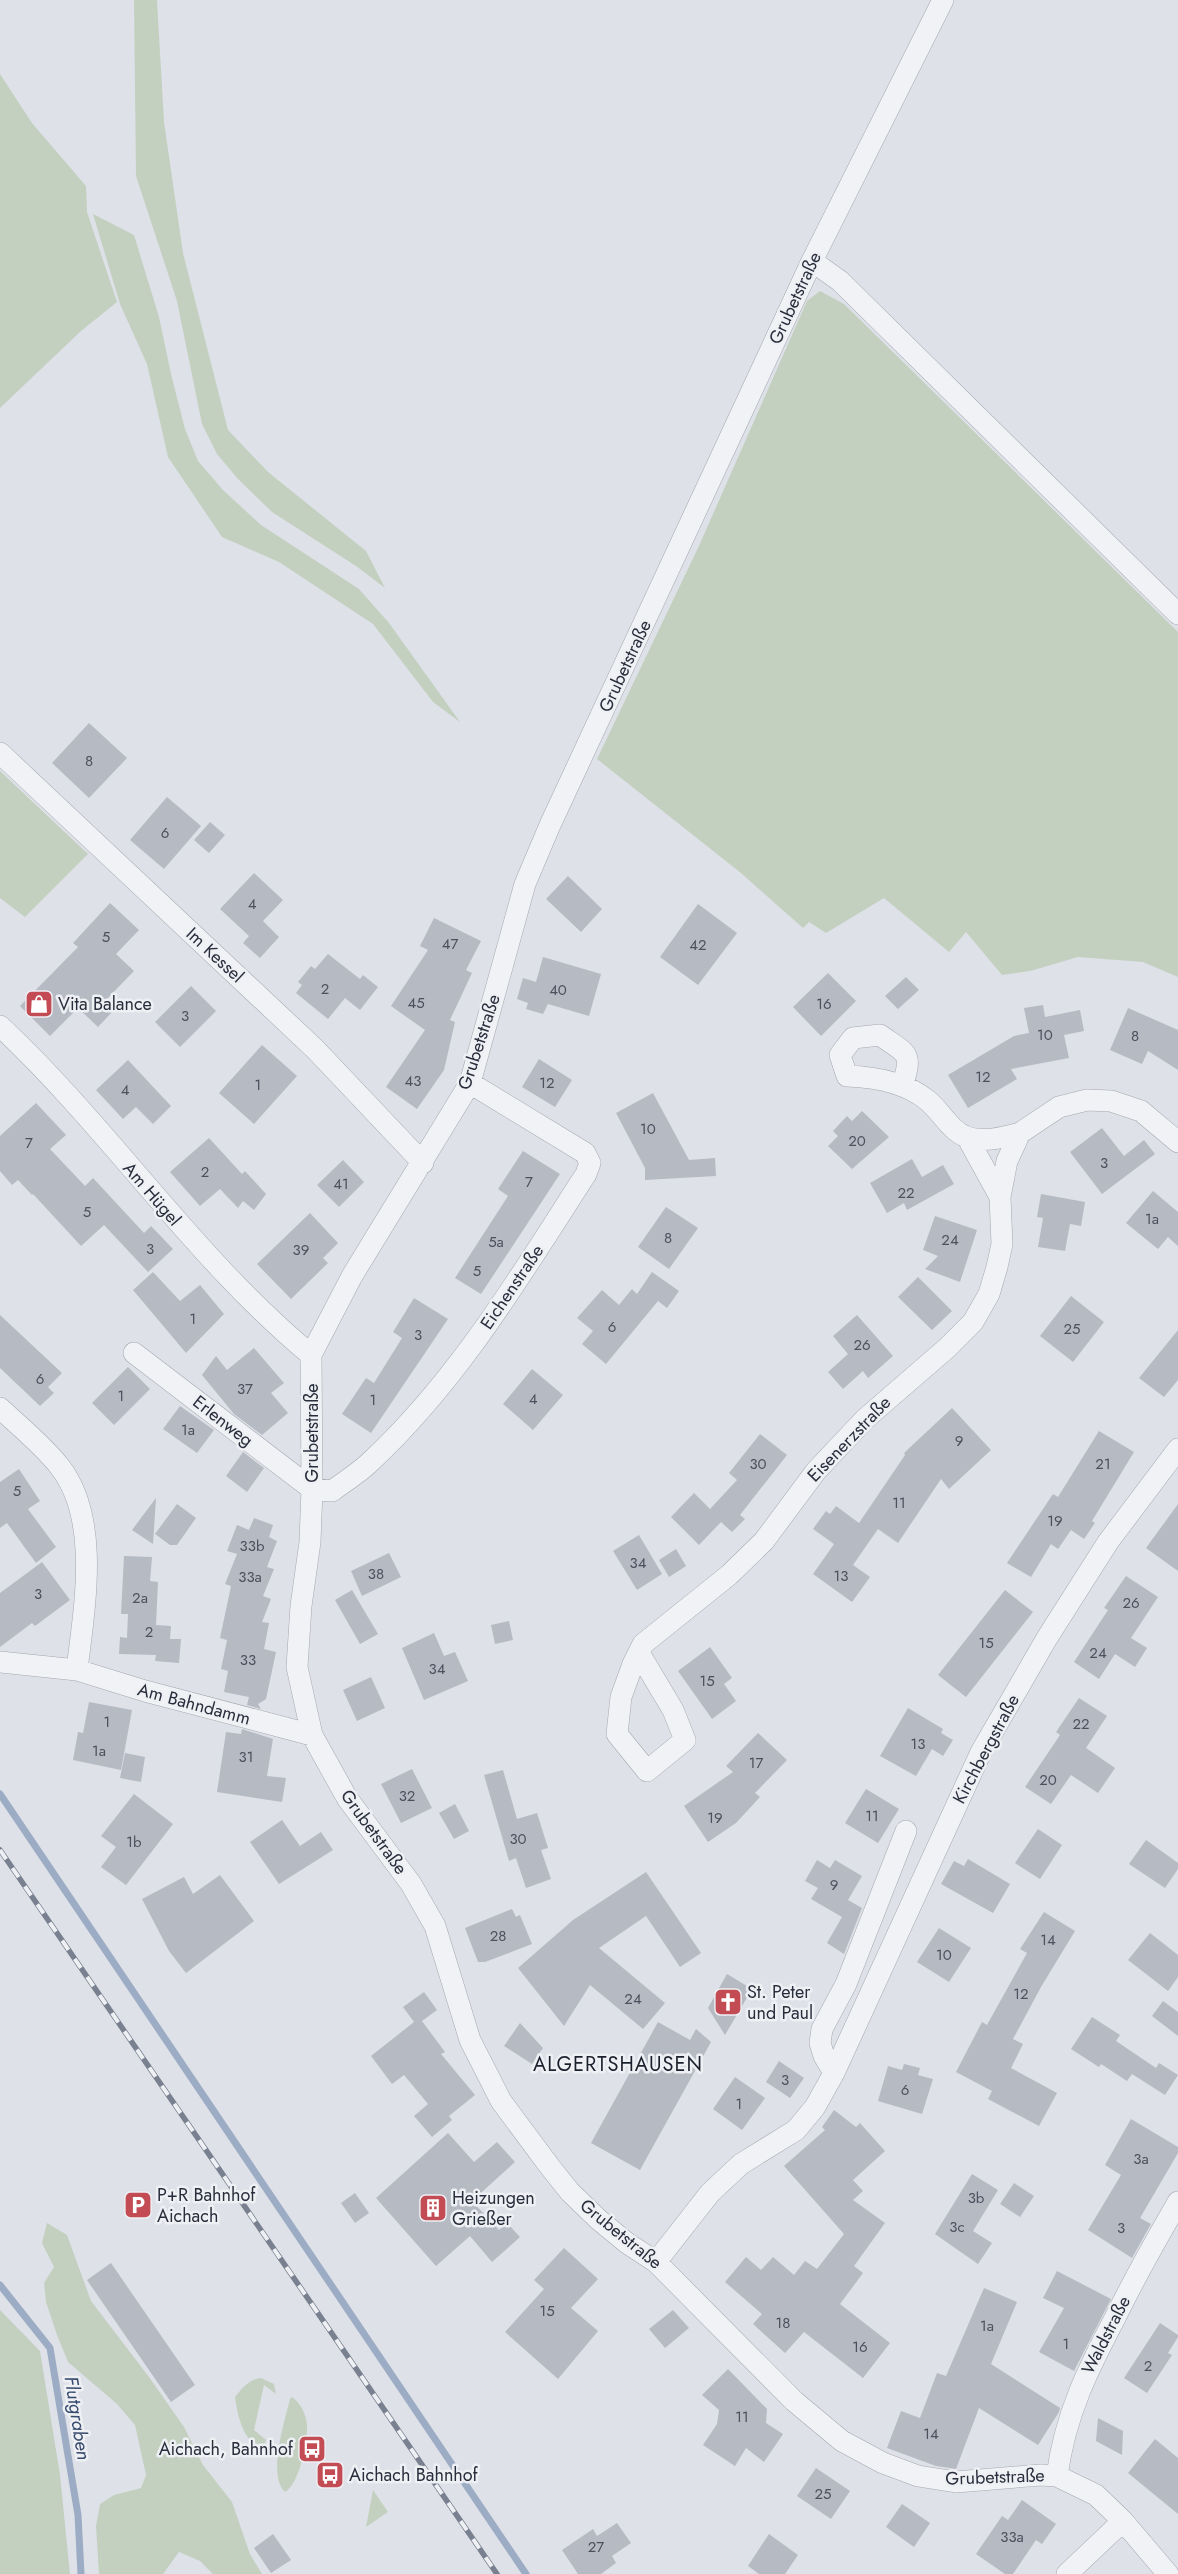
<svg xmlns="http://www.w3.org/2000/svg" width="1178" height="2574" viewBox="0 0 1178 2574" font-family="Jost,sans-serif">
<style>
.green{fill:#c3d0c0}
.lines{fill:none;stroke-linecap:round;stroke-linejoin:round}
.stream{stroke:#9cacc4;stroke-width:7}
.building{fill:#b6bac3}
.minor-casing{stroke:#a4a8b0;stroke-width:22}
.minor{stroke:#f1f2f5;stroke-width:21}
.rail-casing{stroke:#79808f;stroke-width:5.5}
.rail{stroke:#eef0f4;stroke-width:4;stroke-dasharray:11;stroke-linecap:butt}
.labels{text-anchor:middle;stroke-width:5;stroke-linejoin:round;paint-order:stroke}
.number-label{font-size:15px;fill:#4c515e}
.street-label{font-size:18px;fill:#292e3c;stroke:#eef0f4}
.poi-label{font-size:18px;fill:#292e3c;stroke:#eef0f4;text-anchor:start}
.water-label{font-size:19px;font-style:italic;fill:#364a6d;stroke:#eef0f4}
.quarter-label{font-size:20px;letter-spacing:1px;fill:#1b202d;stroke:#eef0f4}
</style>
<rect width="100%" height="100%" fill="#dee1e7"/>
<path class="green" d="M134 0H157L164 122 183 253 228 430 268 472 366 551 385 588 356 566 272 512 238 479 217 454 202 424 177 301 136 176Z
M0 74 32 123 86 186 87 212 117 302 81 331 0 408Z
M93 214 134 235 159 317 171 374 185 429 198 461 223 490 261 525 359 589 389 623 460 722 433 702 373 624 279 562 222 537 168 457 147 364 120 304Z
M820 291 844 304 1178 632V977L1143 962 1078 957 1030 971 1002 975 966 932 949 952 884 898 826 933 809 922 803 928 741 873 597 759 698 548 807 301Z
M0 771 88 854 25 917 0 898Z
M47 2223 67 2235 91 2301 149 2377 184 2427 203 2465 232 2502 250 2554 262 2574H213L200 2561 179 2552 163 2574H99L96 2526 100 2504 114 2495 141 2488 146 2475 135 2425 117 2404 68 2362 57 2335 46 2302 44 2283 54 2267 42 2243Z
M0 2310 40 2351 60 2475 70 2574H0Z
M261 2378 274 2384 276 2394 264 2385 254 2430 266 2440 263 2451C243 2440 238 2418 235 2397 242 2388 249 2379 261 2378Z
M292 2397C300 2402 308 2417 307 2428 307 2443 299 2485 285 2492 267 2476 285 2420 290 2399Z
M373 2490 388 2512 366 2527Z"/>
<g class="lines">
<path class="stream" d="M0 1794 526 2574
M0 2285 50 2348 78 2515 81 2574"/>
</g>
<path class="building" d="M89 723 127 758 89 798 52 763Z
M167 797 201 826 164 869 130 840Z
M210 822 225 835 209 853 194 840Z
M254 873 283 900 263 921 279 937 260 958 243 943 249 936 220 909Z
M568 876 602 909 581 932 546 899Z
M110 903 139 930 116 954 134 971 103 1003 112 1012 98 1027 78 1008 50 1036 20 1006 78 947 73 943Z
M698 904 737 933 698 985 660 957Z
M434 918 481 941 466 970 472 973 450 1020 455 1022 444 1070 417 1109 386 1087 425 1030 391 1006 428 950 420 946Z
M328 954 360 979 363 975 378 987 360 1010 345 998 328 1019 296 993 302 985 298 982 311 966 315 969Z
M543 957 601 974 589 1016 548 1004 543 1014 526 1009 528 1003 517 999 523 978 536 982Z
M828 973 856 1001 821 1036 793 1007Z
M906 977 919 990 898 1009 885 996Z
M191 986 216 1011 180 1047 155 1022Z
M1043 1005 1045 1017 1080 1010 1084 1031 1064 1035 1069 1058 1011 1069 1017 1079 968 1108 948 1075 1014 1036 1029 1033 1024 1008Z
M1128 1008 1178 1030V1070L1148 1051 1142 1064 1110 1050Z
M262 1045 297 1076 254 1124 219 1093Z
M539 1059 572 1080 555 1107 522 1087Z
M128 1060 171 1106 153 1124 136 1107 123 1119 96 1090Z
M653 1093 689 1160 715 1158 716 1176 645 1180V1168L616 1113Z
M36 1103 66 1135 50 1149 85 1186 93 1178 144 1233 151 1226 173 1249 148 1272 104 1225 81 1246 33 1194 32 1195 18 1180 12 1185 0 1171V1136Z
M862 1111 889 1137 852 1169 828 1146 838 1136 833 1131 847 1116 852 1121Z
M1102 1128 1124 1156 1144 1140 1155 1154 1102 1194 1070 1152Z
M209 1138 242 1174 245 1171 266 1194 254 1210 243 1201 238 1208 220 1189 200 1206 170 1172Z
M523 1151 560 1174 481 1294 455 1278 508 1196 498 1189Z
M912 1159 922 1177 943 1165 954 1184 907 1210 904 1203 887 1213 870 1183Z
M343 1160 364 1182 339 1207 317 1185Z
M1153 1191 1178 1212V1246L1168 1237 1158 1249 1126 1223Z
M1041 1194 1085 1202 1081 1226 1070 1224 1065 1251 1038 1247 1043 1218 1037 1217Z
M666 1207 698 1228 669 1269 638 1247Z
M310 1213 338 1243 323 1258 328 1263 291 1299 257 1264Z
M935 1216 977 1230 960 1282 925 1269 938 1256 923 1250Z
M153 1272 180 1301 200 1285 224 1314 186 1353 133 1290Z
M652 1272 679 1291 667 1308 658 1301 606 1364 582 1344 593 1331 577 1318 602 1290 619 1305 632 1289 637 1294Z
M918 1277 952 1311 932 1330 898 1297Z
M1071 1296 1104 1322 1073 1362 1040 1336Z
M414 1298 448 1319 371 1433 342 1414 366 1378 374 1383 402 1338 393 1332Z
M0 1315 62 1373 48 1387 54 1393 40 1406 0 1368Z
M857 1315 893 1356 868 1378 863 1371 843 1389 828 1372 848 1354 833 1336Z
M1178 1330V1380L1164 1397 1139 1378Z
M254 1348 284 1383 271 1393 288 1413 262 1435 234 1414 202 1375 216 1356 227 1370Z
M128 1367 150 1389 114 1425 92 1403Z
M532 1369 563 1395 533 1430 503 1404Z
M180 1406 214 1430 197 1453 163 1429Z
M952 1408 991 1450 949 1489 941 1479 898 1543 878 1529 853 1565 870 1577 852 1602 813 1574 834 1544 813 1529 826 1511 830 1514 836 1506 859 1523 905 1455 904 1453Z
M1099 1431 1134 1452 1092 1521 1095 1523 1084 1539 1071 1530 1058 1549 1051 1544 1031 1577 1007 1563 1053 1494 1058 1497Z
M760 1434 787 1455 740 1515 745 1519 732 1532 721 1522 699 1545 671 1517 694 1493 710 1509 737 1480 729 1473Z
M243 1452 264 1468 247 1492 226 1476Z
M19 1469 40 1501 28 1509 56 1547 36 1563 7 1523 0 1528V1482Z
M156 1498 153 1544 132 1530Z
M177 1504 196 1518 177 1545H170L155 1534Z
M1178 1504V1571L1146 1548Z
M254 1518 273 1525 269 1537 277 1541 267 1567 274 1569 263 1596 271 1599 262 1622 269 1623 264 1649 276 1652 266 1699 258 1704 261 1709 247 1705 249 1697 224 1692 228 1671 221 1669 227 1640 220 1638 231 1586 225 1584 237 1554 227 1551 237 1525 249 1530Z
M639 1535 662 1574 637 1590 613 1551Z
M676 1549 686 1566 669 1577 659 1560Z
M389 1553 401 1577 362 1596 351 1571Z
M124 1556 152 1557 150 1581 158 1582 156 1625 171 1626 170 1639H181L179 1663 155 1661 156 1655 119 1654 120 1637 127 1638 128 1614H121Z
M42 1562 70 1600 35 1626 32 1623 0 1647V1593Z
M1126 1576 1158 1597 1131 1638 1147 1648 1135 1667 1115 1654 1099 1679 1074 1662 1108 1610 1104 1608Z
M352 1590 378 1634 360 1644 335 1600Z
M1005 1590 1033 1612 966 1697 938 1675Z
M509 1621 513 1640 495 1644 491 1625Z
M434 1633 444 1656 455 1652 468 1681 424 1700 402 1648Z
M710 1647 732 1678 724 1684 736 1701 712 1719 678 1671Z
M371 1677 385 1708 357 1721 343 1690Z
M1079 1698 1107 1716 1086 1748 1115 1768 1098 1793 1071 1775 1051 1804 1025 1787 1060 1735 1056 1732Z
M89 1702 132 1710 121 1770 73 1760 78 1732 83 1733Z
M908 1708 943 1729 941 1733 953 1740 943 1756 932 1749 916 1776 880 1756Z
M242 1729 273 1739 267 1776 286 1778 282 1802 217 1792 226 1732 241 1734Z
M758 1733 787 1760 755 1793 760 1797 736 1823 708 1842 684 1806 733 1772 726 1766Z
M125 1753 145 1757 141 1782 120 1778Z
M412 1769 432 1808 401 1823 381 1784Z
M503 1770 517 1819 537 1813 548 1848 541 1850 551 1879 526 1888 516 1858 509 1861 484 1775Z
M866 1789 899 1809 878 1843 845 1823Z
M134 1794 173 1824 126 1885 101 1867 116 1847 101 1836Z
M455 1804 469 1831 454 1839 439 1813Z
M282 1820 300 1846 321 1832 333 1850 279 1884 250 1842Z
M1038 1829 1062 1845 1040 1879 1015 1863Z
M1146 1840 1178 1863V1869L1165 1888 1129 1864Z
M968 1859 1010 1884 993 1913 941 1884 954 1861 964 1866Z
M817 1860 830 1868 835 1860 862 1876 848 1900 862 1908 844 1954 827 1943 842 1917 811 1899 818 1888 805 1881Z
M646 1872 701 1953 680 1967 646 1916 599 1948 665 2003 643 2029 590 1985 564 2026 518 1968 573 1920Z
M220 1875 254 1921 186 1973 169 1951 142 1899 184 1877 193 1894Z
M512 1909 516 1917 520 1915 532 1944 485 1962H478L465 1928Z
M1044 1912 1075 1931 1041 1987 1013 2039 1023 2044 1011 2068 1057 2093 1039 2126 988 2099 992 2091 956 2072 982 2022 987 2025 1027 1953 1020 1949Z
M939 1928 971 1948 949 1982 917 1962Z
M1150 1933 1178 1955V1977L1168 1991 1128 1960Z
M727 1974 752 1989 725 2035 708 2008Z
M424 1992 437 2010 422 2021 445 2052 441 2054 475 2095 449 2116 452 2120 432 2137 414 2116 428 2104 404 2075 392 2084 371 2056 414 2022 403 2007Z
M1163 2001 1178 2012V2036L1152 2016Z
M1092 2017 1120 2035 1116 2041 1156 2068 1159 2063 1178 2075 1165 2095 1132 2074 1127 2081 1101 2064 1099 2067 1071 2049Z
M658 2022 690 2040 696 2029 711 2042 640 2170 591 2143Z
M520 2023 543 2048 532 2064 504 2046Z
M779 2061 804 2078 790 2098 766 2082Z
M904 2064 920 2068 918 2075 933 2079 922 2114 878 2101 888 2066 902 2070Z
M735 2077 765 2098 742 2130 713 2109Z
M834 2110 856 2127 860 2123 885 2151 853 2180 863 2191 853 2200 885 2223 854 2266 863 2273 840 2304 890 2343 863 2378 804 2332 785 2353 753 2324 762 2314 725 2282 746 2257 761 2270 773 2257 794 2275 805 2261 817 2269 844 2234 784 2166 825 2130 822 2127Z
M1131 2119 1178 2147V2153L1140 2218 1151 2224 1132 2258 1088 2230 1121 2175 1105 2165Z
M448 2133 474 2162 497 2142 515 2162 472 2201 499 2230 507 2223 520 2237 492 2262 470 2236 436 2266 376 2198Z
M972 2174 998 2190 973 2231 992 2243 978 2264 935 2234Z
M1014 2183 1034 2196 1020 2217 1000 2204Z
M355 2193 369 2213 355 2223 341 2203Z
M564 2248 598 2279 571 2308 598 2331 558 2379 505 2332 544 2289 534 2280Z
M111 2263 195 2385 171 2402 87 2280Z
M1057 2271 1111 2299 1074 2371 1039 2352 1064 2308 1043 2298Z
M984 2288 1017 2302 991 2364 1060 2408 1059 2412 1038 2445 979 2408 956 2469 936 2466 887 2448 901 2411 920 2418 937 2373 946 2376Z
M673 2310 689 2328 665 2348 649 2329Z
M1160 2323 1178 2335V2337L1168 2353 1172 2355 1147 2393 1124 2378Z
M728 2369 767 2409 766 2423 783 2434 764 2462 746 2448 735 2466 703 2445 717 2424 719 2410 702 2395Z
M1098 2418 1123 2431 1122 2455 1096 2441Z
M1155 2439 1178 2458V2514L1128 2473Z
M816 2468 850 2491 831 2519 797 2496Z
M1022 2500 1056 2524 1042 2544 1036 2540 1013 2574H1005L976 2554 1002 2516 1008 2520Z
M902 2504 930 2523 914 2547 886 2527Z
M617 2523 631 2543 612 2556 616 2563 601 2574H578L562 2550 593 2529 597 2536Z
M273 2534 291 2560 271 2573 254 2548Z
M769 2534 798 2555 785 2574H759L748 2566Z"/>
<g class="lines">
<defs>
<path id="minor" d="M943 0 812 261 550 825 525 884 470 1083 352 1276 311 1355 312 1489 310 1542 301 1606 297 1667 312 1735 347 1798 411 1884 435 1926 470 2040 501 2101 550 2167 570 2192 599 2220 627 2243 656 2262 794 2401 842 2441 883 2463 918 2476 956 2482 1041 2475 1057 2476 1096 2495 1123 2521 1168 2574
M812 261 840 281 1178 614
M0 753 315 1049 423 1163
M0 1026C110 1129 194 1258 311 1355
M902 1086C914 1051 906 1054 880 1035L853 1038 840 1055 847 1076C875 1077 905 1082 927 1100 941 1111 950 1131 967 1137 983 1143 1005 1137 1020 1133
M967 1137 1000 1197
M134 1353 312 1489 332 1491C344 1482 357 1474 368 1464 458 1381 520 1276 586 1174L590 1163 585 1153 470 1083
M0 1408C20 1427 43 1445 60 1467 101 1520 84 1609 77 1670
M639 1653 673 1710 685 1740 647 1771 617 1734 621 1697 633 1664 643 1644 729 1575 764 1541 816 1471 865 1419 947 1348 973 1322 989 1294 997 1267 1002 1244 1000 1197 1007 1161 1020 1133 1059 1107 1087 1100 1111 1101 1141 1111 1178 1142
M0 1662 77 1670 145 1691 312 1735
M834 2073 824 2056 820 2043 822 2029 846 1984 906 1831
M656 2262 710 2193 741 2164 796 2130 815 2107 834 2073 981 1752 1047 1638 1108 1542 1178 1449
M1057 2476C1065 2415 1088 2369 1116 2316 1135 2277 1156 2240 1178 2202
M1067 2574 1123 2521"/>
</defs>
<use href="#minor" class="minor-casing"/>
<use href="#minor" class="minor"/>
<defs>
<path id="rail" d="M0 1850 497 2574"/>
</defs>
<use href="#rail" class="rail-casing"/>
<use href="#rail" class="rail"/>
</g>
<defs>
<symbol id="shop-square" viewBox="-11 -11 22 22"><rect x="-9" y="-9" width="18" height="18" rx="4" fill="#c34c54" stroke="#eef0f4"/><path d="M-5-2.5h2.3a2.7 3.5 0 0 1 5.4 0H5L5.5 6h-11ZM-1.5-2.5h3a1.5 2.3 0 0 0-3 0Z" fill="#fff"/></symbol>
<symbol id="church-square" viewBox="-11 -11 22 22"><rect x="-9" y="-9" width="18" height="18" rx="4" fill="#c34c54" stroke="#eef0f4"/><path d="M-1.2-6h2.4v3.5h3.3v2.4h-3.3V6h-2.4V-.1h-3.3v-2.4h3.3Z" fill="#fff"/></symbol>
<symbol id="parking-square" viewBox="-11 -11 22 22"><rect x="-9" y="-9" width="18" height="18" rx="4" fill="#c34c54" stroke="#eef0f4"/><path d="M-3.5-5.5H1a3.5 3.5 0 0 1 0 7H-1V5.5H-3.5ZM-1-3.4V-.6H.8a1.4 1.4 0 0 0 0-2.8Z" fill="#fff"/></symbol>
<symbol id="building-square" viewBox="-11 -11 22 22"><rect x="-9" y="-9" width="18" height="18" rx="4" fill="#c34c54" stroke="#eef0f4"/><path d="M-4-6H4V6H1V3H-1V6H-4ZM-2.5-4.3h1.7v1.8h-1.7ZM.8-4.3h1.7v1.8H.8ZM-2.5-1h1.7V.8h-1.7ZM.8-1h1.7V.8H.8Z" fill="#fff"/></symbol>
<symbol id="bus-square" viewBox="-11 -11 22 22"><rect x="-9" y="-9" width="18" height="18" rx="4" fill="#c34c54" stroke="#eef0f4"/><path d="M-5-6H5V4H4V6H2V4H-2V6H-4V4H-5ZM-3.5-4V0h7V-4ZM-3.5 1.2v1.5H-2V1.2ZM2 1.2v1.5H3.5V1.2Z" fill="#fff"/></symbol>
</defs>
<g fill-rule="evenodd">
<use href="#shop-square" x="23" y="988" width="32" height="32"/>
<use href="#church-square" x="712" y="1986" width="32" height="32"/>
<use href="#parking-square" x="122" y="2189" width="32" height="32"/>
<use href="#building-square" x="417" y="2192" width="32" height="32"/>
<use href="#bus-square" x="296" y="2433" width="32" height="32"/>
<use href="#bus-square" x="314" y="2459" width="32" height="32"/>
</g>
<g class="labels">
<g class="number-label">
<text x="89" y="766">8</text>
<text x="165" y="838">6</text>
<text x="252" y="909">4</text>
<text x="106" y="942">5</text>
<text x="450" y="949">47</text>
<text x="698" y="950">42</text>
<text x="325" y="994">2</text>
<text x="558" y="995">40</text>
<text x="416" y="1008">45</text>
<text x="824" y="1009">16</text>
<text x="185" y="1021">3</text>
<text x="1045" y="1040">10</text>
<text x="1135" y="1041">8</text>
<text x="983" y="1082">12</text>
<text x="413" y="1086">43</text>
<text x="547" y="1088">12</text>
<text x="258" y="1090">1</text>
<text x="125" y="1095">4</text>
<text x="648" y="1134">10</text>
<text x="857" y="1146">20</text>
<text x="29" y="1148">7</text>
<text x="1104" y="1168">3</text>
<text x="205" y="1177">2</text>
<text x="529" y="1187">7</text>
<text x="341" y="1189">41</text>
<text x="906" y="1198">22</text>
<text x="87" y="1217">5</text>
<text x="1152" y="1224">1a</text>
<text x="668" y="1243">8</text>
<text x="950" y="1245">24</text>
<text x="496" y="1247">5a</text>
<text x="150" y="1254">3</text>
<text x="301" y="1255">39</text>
<text x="477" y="1276">5</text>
<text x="193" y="1324">1</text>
<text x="612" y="1332">6</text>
<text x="1072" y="1334">25</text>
<text x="418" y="1340">3</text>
<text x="862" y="1350">26</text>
<text x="40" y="1384">6</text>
<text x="245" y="1394">37</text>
<text x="121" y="1401">1</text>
<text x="533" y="1404">4</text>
<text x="373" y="1405">1</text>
<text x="188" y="1435">1a</text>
<text x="959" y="1446">9</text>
<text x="758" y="1469">30</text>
<text x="1103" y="1469">21</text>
<text x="17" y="1496">5</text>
<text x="899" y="1508">11</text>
<text x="1055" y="1526">19</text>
<text x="252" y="1551">33b</text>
<text x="638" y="1568">34</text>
<text x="376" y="1579">38</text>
<text x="841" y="1581">13</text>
<text x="250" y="1582">33a</text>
<text x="38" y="1599">3</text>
<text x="140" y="1603">2a</text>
<text x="1131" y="1608">26</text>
<text x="149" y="1637">2</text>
<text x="986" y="1648">15</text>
<text x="1098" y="1658">24</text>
<text x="248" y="1665">33</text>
<text x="437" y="1674">34</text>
<text x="707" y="1686">15</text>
<text x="107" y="1727">1</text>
<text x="1081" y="1729">22</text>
<text x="918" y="1749">13</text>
<text x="99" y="1756">1a</text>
<text x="246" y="1762">31</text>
<text x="756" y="1768">17</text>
<text x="1048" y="1785">20</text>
<text x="407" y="1801">32</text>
<text x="872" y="1821">11</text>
<text x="715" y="1823">19</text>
<text x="518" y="1844">30</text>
<text x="134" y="1847">1b</text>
<text x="834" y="1890">9</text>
<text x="498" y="1941">28</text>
<text x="1048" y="1945">14</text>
<text x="944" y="1960">10</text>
<text x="1021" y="1999">12</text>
<text x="633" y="2004">24</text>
<text x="785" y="2085">3</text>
<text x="905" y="2095">6</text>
<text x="739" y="2109">1</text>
<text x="1141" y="2164">3a</text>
<text x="976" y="2203">3b</text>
<text x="957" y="2232">3c</text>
<text x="1121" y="2233">3</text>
<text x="547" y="2316">15</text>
<text x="783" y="2328">18</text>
<text x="987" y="2331">1a</text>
<text x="1066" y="2349">1</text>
<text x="860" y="2352">16</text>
<text x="1148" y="2371">2</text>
<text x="742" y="2422">11</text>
<text x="931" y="2439">14</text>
<text x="823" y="2499">25</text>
<text x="1012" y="2542">33a</text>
<text x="596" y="2552">27</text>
</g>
<g class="street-label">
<text transform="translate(795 298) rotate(-65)" y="6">Grubetstraße</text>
<text transform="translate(625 666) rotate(-65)" y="6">Grubetstraße</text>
<text transform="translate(215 955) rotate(43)" y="6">Im Kessel</text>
<text transform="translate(479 1042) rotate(-72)" y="6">Grubetstraße</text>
<text transform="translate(152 1194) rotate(49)" y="6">Am Hügel</text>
<text transform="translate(512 1287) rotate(-56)" y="6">Eichenstraße</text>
<text transform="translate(223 1421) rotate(38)" y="6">Erlenweg</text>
<text transform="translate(312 1433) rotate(-90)" y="6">Grubetstraße</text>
<text transform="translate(849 1439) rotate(-46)" y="6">Eisenerzstraße</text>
<text transform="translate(194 1704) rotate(15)" y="6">Am Bahndamm</text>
<text transform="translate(986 1749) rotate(-62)" y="6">Kirchbergstraße</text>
<text transform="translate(374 1832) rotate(54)" y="6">Grubetstraße</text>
<text transform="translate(621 2234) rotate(39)" y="6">Grubetstraße</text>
<text transform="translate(1106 2335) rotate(-63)" y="6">Waldstraße</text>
<text transform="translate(995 2477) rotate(-2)" y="6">Grubetstraße</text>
</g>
<g class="poi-label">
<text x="58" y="1010">Vita Balance</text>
<text x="747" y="1998">St. Peter<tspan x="747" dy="21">und Paul</tspan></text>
<text x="157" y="2201">P+R Bahnhof<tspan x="157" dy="21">Aichach</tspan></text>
<text x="452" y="2204">Heizungen<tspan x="452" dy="21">Grießer</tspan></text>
<text x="293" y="2455" text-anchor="end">Aichach, Bahnhof</text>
<text x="349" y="2481">Aichach Bahnhof</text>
</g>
<g class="water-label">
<text transform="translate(78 2418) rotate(81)" y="7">Flutgraben</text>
</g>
<g class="quarter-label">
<text x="618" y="2071">ALGERTSHAUSEN</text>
</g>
</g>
</svg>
